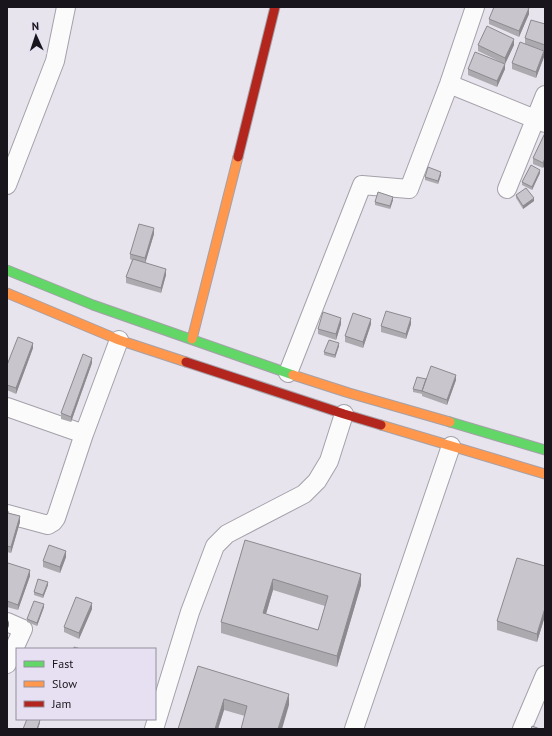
<svg xmlns="http://www.w3.org/2000/svg" width="552" height="736" viewBox="0 0 552 736" font-family="'PT Sans',sans-serif">
<style>
.lines{fill:none;stroke-linecap:round;stroke-linejoin:round}
.street-casing{stroke:#a4a1a9;stroke-width:20}
.fast-casing{stroke:#a4a1a9;stroke-width:11}
.slow-casing{stroke:#a4a1a9;stroke-width:11}
.jam-casing{stroke:#a4a1a9;stroke-width:11}
.street{stroke:#fcfbfc;stroke-width:18}
.fast{stroke:#63d668;stroke-width:9}
.slow{stroke:#ff974d;stroke-width:9}
.jam{stroke:#b3261e;stroke-width:9}
.wall{fill:#aca9af;fill-rule:evenodd}
.shaded-wall{fill:#8c8a8f}
.building{fill:#c8c5cc;stroke:#8c8a8f;fill-rule:evenodd}
</style>
<rect width="100%" height="100%" fill="#e8e4ee"/>
<g class="lines">
<defs>
<path id="street" d="M449 84 545 123
M7 185 55 61 66 7
M507 189 545 95
M288 373 362 185 409 189 449 84 475 7
M7 407 84 434
M7 514 48 525 53 522 56 518 84 434 119 340
M7 622 23 629 7 664
M154 729 190 612 215 546 227 534 304 494 317 481 329 461 344 414
M354 729 451 446
M522 729 545 675"/>
<path id="fast" d="M7 270 93 305 293 375
M450 422 545 450"/>
<path id="slow" d="M7 293 119 340 186 362
M192 339 238 157
M293 375 349 393 450 422
M381 425 545 474"/>
<path id="jam" d="M238 157 275 7
M186 362 344 414 381 425"/>
</defs>
<use href="#street" class="street-casing"/>
<use href="#fast" class="fast-casing"/>
<use href="#slow" class="slow-casing"/>
<use href="#jam" class="jam-casing"/>
<use href="#street" class="street"/>
<use href="#fast" class="fast"/>
<use href="#slow" class="slow"/>
<use href="#jam" class="jam"/>
</g>
<path class="wall" d="M529 14 519 37 489 24V19Z
M545 24V51L525 44V38Z
M478 45H514L505 64V69L497 87 468 75V69L503 63 478 51Z
M544 57 536 78 512 69V63Z
M545 133V164L543 168 533 164V158Z
M540 173 532 190 522 185V182Z
M441 175 438 184 425 180V177Z
M516 195 534 201 523 209 516 198Z
M393 200 390 209 375 205V202Z
M154 234 145 262 166 275 161 293 126 283V277L132 260 130 259V254Z
M341 324 336 340 318 334V329Z
M371 324 363 348 345 342V336Z
M411 324 406 339 381 332V326Z
M339 346 335 358 324 355V352Z
M33 348 16 394 7 390V365Z
M92 363 71 422 61 419V413Z
M456 380 447 405 422 396V392V394L413 392V389L426 381Z
M7 511 8 513 20 522 11 553 7 552Z
M245 540 361 585 337 667 221 633V622ZM273 590 325 606 318 630 266 614Z
M66 557 60 573 43 567V561Z
M545 566V616L537 642 497 630V621Z
M7 567 30 576 18 610 7 607Z
M48 585 43 598 34 595V592Z
M44 607 37 626 27 622V619Z
M92 609 79 639 64 632V627Z
M198 666 289 705 245 716 224 710 218 729H178Z"/>
<path class="shaded-wall" d="M529 8V14L519 37V31Z
M514 39V45L505 64V58Z
M544 51V57L536 78V72Z
M505 64V69L497 87V81Z
M545 158V164L543 168V163Z
M540 170V173L532 190V187Z
M441 172V175L438 184V181Z
M393 197V200L390 209V206Z
M534 198V201L523 209V206Z
M154 228V234L145 264V258Z
M166 269V275L161 293V288Z
M341 318V324L336 340V334Z
M411 318V324L406 339V334Z
M371 319V324L363 348V342Z
M33 343V348L16 394V388Z
M339 343V346L335 358V355Z
M92 358V363L71 422V417Z
M456 375V380L447 405V400Z
M20 516V522L11 553V547Z
M66 551V557L60 573V567Z
M30 570V576L18 610V605Z
M361 574V585L337 667V656Z
M273 579V590L263 624V613Z
M48 582V585L43 598V595Z
M92 603V609L79 639V633Z
M44 604V607L37 626V623Z
M545 608V616L537 642V634Z
M9 620V626L7 630V625Z
M289 694V705L282 729H278Z
M224 699V710L218 729H215Z
M40 720V723L38 729H37Z"/>
<path class="building" d="M494 7H525L529 8 519 31 489 19Z
M531 20 545 24V45L525 38Z
M487 26 514 39 505 58 478 45Z
M520 42 544 51 536 72 512 63Z
M475 52 505 64 497 81 468 69Z
M545 133V158L543 163 533 158Z
M531 165 540 170 532 187 522 182Z
M428 167 441 172 438 181 425 177Z
M526 188 534 198 523 206 516 195Z
M378 192 393 197 390 206 375 202Z
M139 224 154 228 145 258 130 254Z
M133 259 166 269 161 288 126 277Z
M386 311 411 318 406 334 381 326Z
M323 312 341 318 336 334 318 329Z
M353 313 371 319 363 342 345 336Z
M18 337 33 343 16 388 7 385V365Z
M329 340 339 343 335 355 324 352Z
M83 354 92 358 71 417 61 413Z
M431 366 456 375 447 400 422 391Z
M417 377 426 379 422 391 413 389Z
M7 511H8V513L20 516 11 547 7 546Z
M245 540 361 574 337 656 221 622ZM273 579 328 596 318 630 263 613Z
M49 545 66 551 60 567 43 561Z
M517 558 545 566V608L537 634 497 621Z
M8 563 30 570 18 605 7 601V567Z
M38 579 48 582 43 595 34 592Z
M76 597 92 603 79 633 64 627Z
M34 601 44 604 37 623 27 619Z
M74 647 81 649H74Z
M198 666 289 694 278 729H241L247 706 224 699 215 729H178Z
M27 719H38L40 720 37 729H23Z
M532 726 540 729H531Z"/>
<rect width="552" height="736" fill="none" stroke="#18161c" stroke-width="16"/>
<rect x="16" y="648" width="140" height="72" fill="#e7e0f2" stroke="#948f9c"/>
<rect x="24" y="661" width="20" height="6" fill="#63d668" stroke="#948f9c"/>
<text x="52" y="668" font-size="12" fill="#18161c">Fast</text>
<rect x="24" y="681" width="20" height="6" fill="#ff974d" stroke="#948f9c"/>
<text x="52" y="688" font-size="12" fill="#18161c">Slow</text>
<rect x="24" y="701" width="20" height="6" fill="#b3261e" stroke="#948f9c"/>
<text x="52" y="708" font-size="12" fill="#18161c">Jam</text>
<g transform="translate(36 36) rotate(357)" stroke="#e7e0f2" stroke-width="3" paint-order="stroke">
<path d="M0-3L7 15L0 10L-7 15Z" fill="#18161c"/>
<text y="-6" font-size="11" font-weight="bold" text-anchor="middle" fill="#18161c">N</text>
</g>
</svg>
